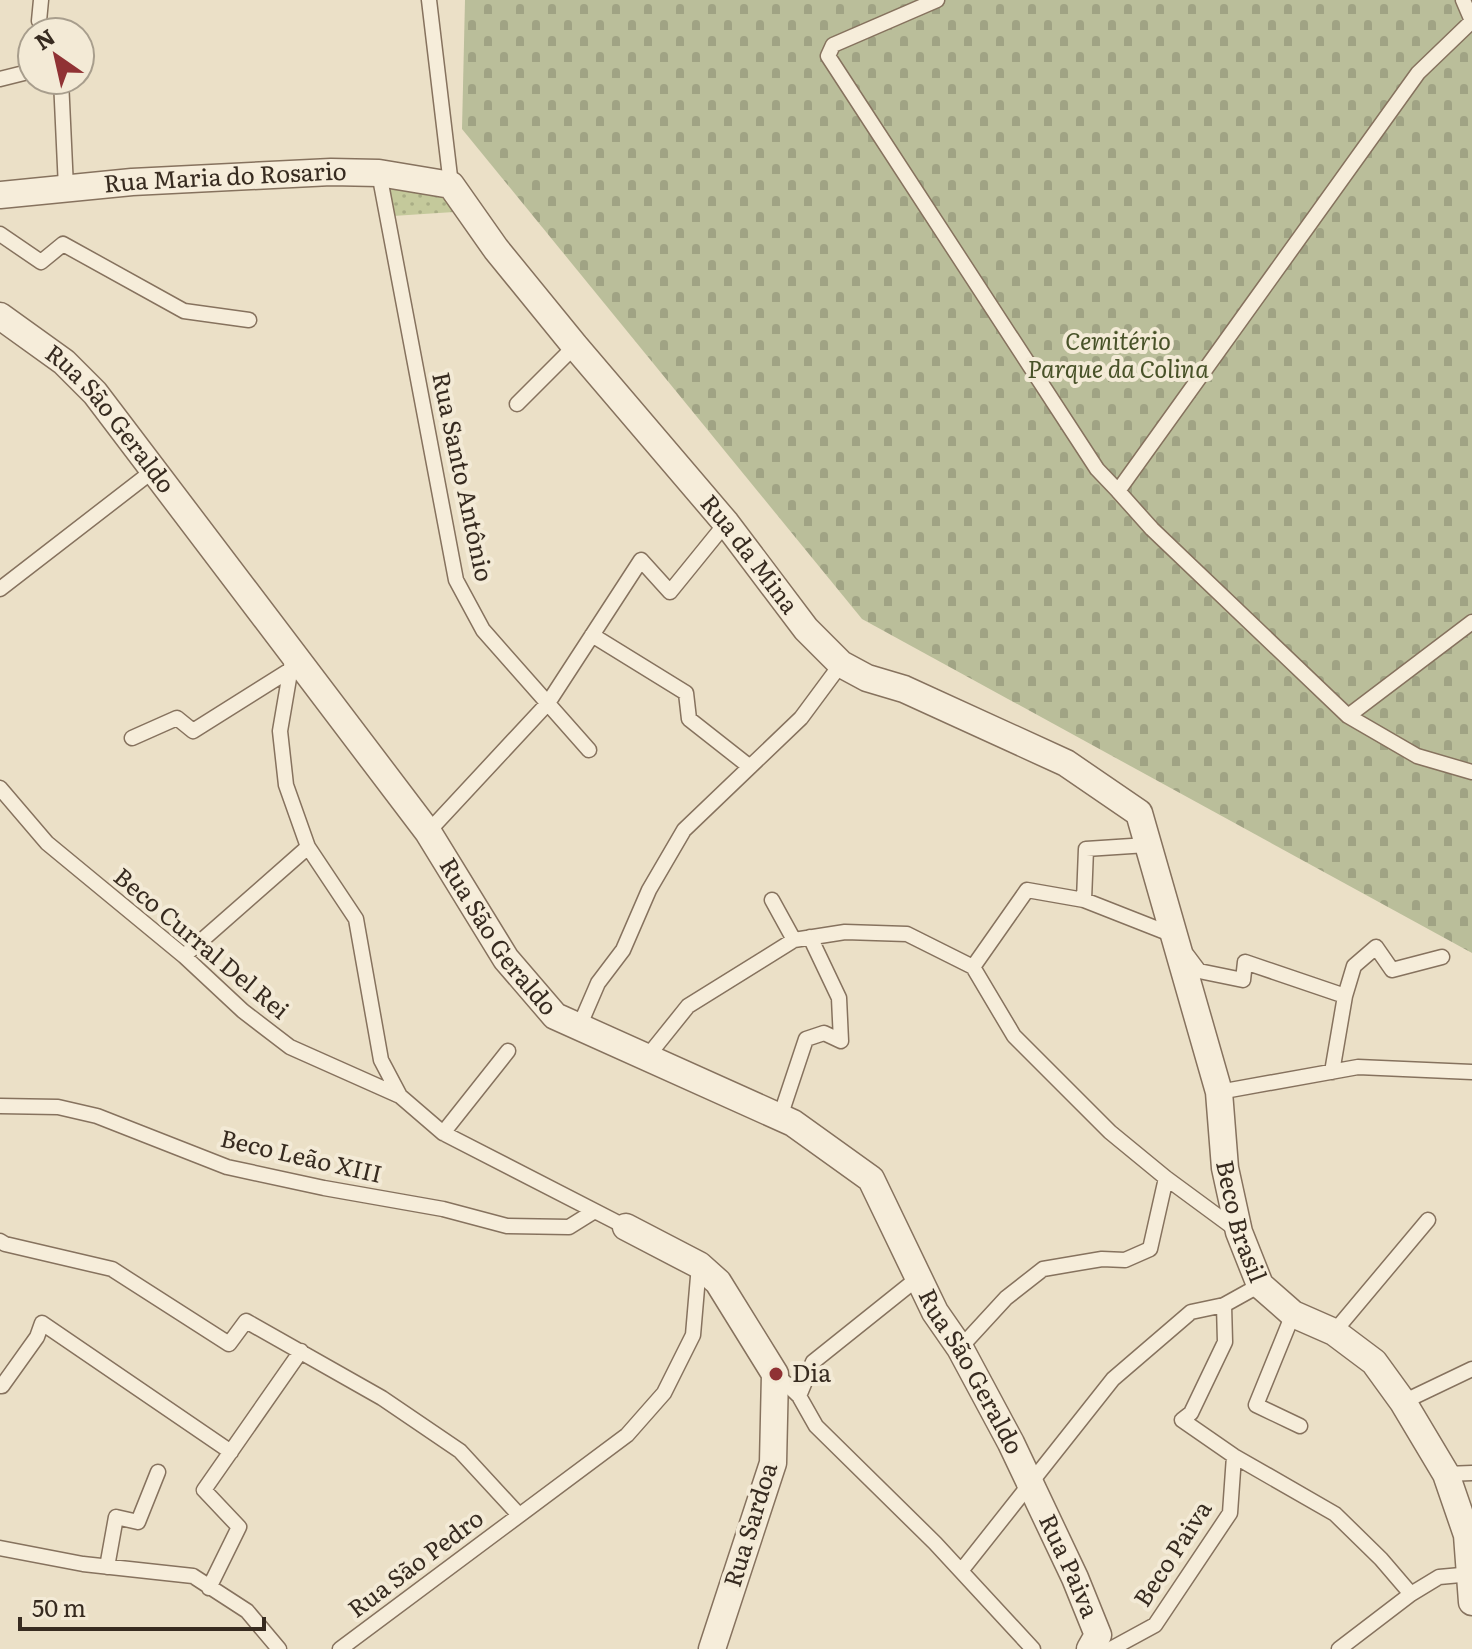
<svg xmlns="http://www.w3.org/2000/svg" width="1472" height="1649" viewBox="0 0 1472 1649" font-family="Literata,serif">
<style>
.grass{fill:url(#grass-dots)}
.cemetery{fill:url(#cemetery-stones)}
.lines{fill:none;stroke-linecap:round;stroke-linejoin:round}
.lane-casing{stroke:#86725e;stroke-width:17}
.street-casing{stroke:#86725e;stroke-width:29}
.lane{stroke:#f6edda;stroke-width:14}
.street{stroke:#f6edda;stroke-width:26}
.poi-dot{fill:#903234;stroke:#f3ead6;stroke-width:3}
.labels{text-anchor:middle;stroke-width:8;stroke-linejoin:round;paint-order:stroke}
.street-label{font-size:24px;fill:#372b20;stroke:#f3ead6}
.park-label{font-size:24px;font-style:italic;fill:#485228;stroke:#f3ead6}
.poi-label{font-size:24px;fill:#372b20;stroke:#f3ead6;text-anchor:start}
</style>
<defs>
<pattern id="grass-dots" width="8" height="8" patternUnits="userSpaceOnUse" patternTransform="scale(2)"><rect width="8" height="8" fill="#c4c99b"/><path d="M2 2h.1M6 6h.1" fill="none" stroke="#a9ad85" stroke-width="1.8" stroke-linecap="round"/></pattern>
<pattern id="cemetery-stones" width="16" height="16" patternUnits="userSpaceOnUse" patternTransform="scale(2)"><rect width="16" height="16" fill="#babe9a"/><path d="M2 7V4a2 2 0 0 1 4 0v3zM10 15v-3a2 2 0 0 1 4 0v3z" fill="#a0a384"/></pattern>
</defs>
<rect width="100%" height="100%" fill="#ebe0c7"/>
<path class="grass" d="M385 181 410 185 424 195 445 197 454 212 393 216Z"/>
<path class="cemetery" d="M465 0H1472V953L862 619 462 129Z"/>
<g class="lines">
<defs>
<path id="lane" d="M41 0 39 21 46 32
M429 0 451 185
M937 0 833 45 828 56 1097 469 1118 491
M1463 0 1472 21
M1472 21 1418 73 1118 491 1152 529 1348 716 1417 756 1472 772
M0 79 32 71
M61 80 66 188
M379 173 456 580 483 630 589 750
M0 234 41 262 63 244 184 311 249 320
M517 404 575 346
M0 589 154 470
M592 635 686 693 689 719 750 767
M293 655 280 731 286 785 308 847 356 919 381 1060 400 1096 443 1133 626 1227
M1348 716 1472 622
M132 738 177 718 193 731 290 670
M0 788 47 843 184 956 243 1011 290 1047 400 1096
M428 832 548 703 641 560 670 592 726 523
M772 900 794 940
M1084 900 1086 849 1147 845
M1187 955 1199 971 1243 980 1245 962 1345 996
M184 956 308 847
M973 967 1027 890 1084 900 1173 935
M579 1027 598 983 623 950 649 890 684 830 801 718 841 664
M647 1057 688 1006 794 940 845 932 907 934 973 967 1014 1036 1110 1132 1166 1178 1238 1231
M1332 1072 1345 996 1354 966 1376 947 1392 970 1442 957
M1219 1092 1358 1067 1472 1072
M0 1106 58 1107 97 1116 227 1167 324 1188 443 1209 507 1226 569 1227 593 1212
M780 1117 806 1039 824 1033 841 1041 839 998 810 937
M443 1133 508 1051
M0 1241 5 1244 112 1269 229 1344 246 1321 382 1398 460 1451 519 1515
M1224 1305 1225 1342 1191 1413 1182 1420 1234 1456 1335 1514 1381 1559 1411 1594
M1293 1314 1256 1405 1300 1426
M1334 1332 1428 1220
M960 1348 1006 1298 1043 1269 1102 1259 1125 1260 1150 1249 1166 1178
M776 1374 799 1396 816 1426 935 1543 1033 1649
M0 1386H2L37 1337 42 1323 231 1452
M799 1396 813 1362 918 1278
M1403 1402 1472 1369
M1446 1474 1472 1473
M0 1548 83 1564 193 1576 247 1611 279 1649
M107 1567 116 1517 138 1522 158 1472
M961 1571 1113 1379 1191 1312 1224 1305 1260 1285
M209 1588 239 1527 204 1490 301 1351
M340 1649 627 1435 664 1393 693 1335 699 1265
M1111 1649 1155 1625 1230 1513 1234 1456
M1339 1649 1411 1594 1439 1577 1472 1574"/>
<g id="street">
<path id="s1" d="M0 195 132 182 331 172 379 173 451 185 496 249 575 346 726 523 806 629 841 664 867 678 904 689 1066 763 1139 813 1219 1092 1225 1168 1239 1232 1260 1285 1293 1314 1334 1332 1374 1362 1403 1402 1446 1474 1467 1535 1472 1602"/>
<path id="s2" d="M0 316 64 362 95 393 428 832 506 959 555 1016 793 1123 871 1179 935 1312 960 1348 1011 1443 1075 1578 1098 1635 1090 1649"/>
<path d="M626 1227 699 1265 718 1282 775 1374 773 1463 712 1649"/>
</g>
</defs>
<use href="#lane" class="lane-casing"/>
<use href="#street" class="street-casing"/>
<use href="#lane" class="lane"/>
<use href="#street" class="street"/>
</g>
<circle class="poi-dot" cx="776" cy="1374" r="8"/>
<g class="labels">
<g class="street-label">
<text dy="8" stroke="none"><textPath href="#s1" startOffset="226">Rua Maria do Rosario</textPath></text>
<text dy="8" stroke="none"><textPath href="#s2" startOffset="152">Rua São Geraldo</textPath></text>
<text transform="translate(462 477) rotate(78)" y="8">Rua Santo Antônio</text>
<text dy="8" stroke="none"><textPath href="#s1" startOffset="928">Rua da Mina</textPath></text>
<text dy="8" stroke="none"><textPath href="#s2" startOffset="800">Rua São Geraldo</textPath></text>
<text transform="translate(201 944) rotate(40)" y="8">Beco Curral Del Rei</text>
<text transform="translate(301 1157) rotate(13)" y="8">Beco Leão XIII</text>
<text dy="8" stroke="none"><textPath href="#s1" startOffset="1828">Beco Brasil</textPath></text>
<text dy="8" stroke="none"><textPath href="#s2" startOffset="1472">Rua São Geraldo</textPath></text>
<text transform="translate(751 1525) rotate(-73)" y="8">Rua Sardoa</text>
<text transform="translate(1173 1554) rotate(-57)" y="8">Beco Paiva</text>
<text transform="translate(416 1564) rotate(-37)" y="8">Rua São Pedro</text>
<text dy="8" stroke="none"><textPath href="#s2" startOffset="1690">Rua Paiva</textPath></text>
</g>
<g class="park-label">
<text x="1118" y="350">Cemitério<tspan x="1118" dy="28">Parque da Colina</tspan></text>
</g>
<g class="poi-label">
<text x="792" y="1382">Dia</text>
</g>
</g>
<g transform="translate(56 56) rotate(326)"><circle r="38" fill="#f3ead6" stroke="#a89e8d" stroke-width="2"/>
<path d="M0-6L14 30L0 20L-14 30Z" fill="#903234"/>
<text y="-12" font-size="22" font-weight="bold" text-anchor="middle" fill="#372b20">N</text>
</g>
<path d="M20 1617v12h244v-12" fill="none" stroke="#372b20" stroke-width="4"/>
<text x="32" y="1617" font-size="24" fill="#372b20" stroke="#f3ead6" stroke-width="6" paint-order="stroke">50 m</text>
</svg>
